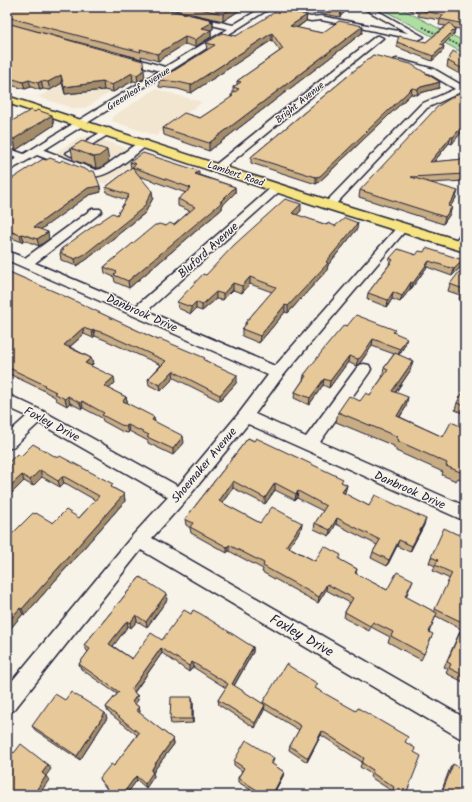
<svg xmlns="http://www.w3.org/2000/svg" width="472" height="802" viewBox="0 0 472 802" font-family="Kalam,sans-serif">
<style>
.built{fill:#f2e6d0}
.green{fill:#addfa0;stroke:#68806e}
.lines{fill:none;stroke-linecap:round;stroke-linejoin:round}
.minor-casing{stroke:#22223b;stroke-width:3}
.major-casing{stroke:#22223b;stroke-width:3}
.path{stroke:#22223b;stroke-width:1.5;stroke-dasharray:2 1.5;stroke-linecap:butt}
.minor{fill:#f7f3e8;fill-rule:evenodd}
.major{fill:#f6e381;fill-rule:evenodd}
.wall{fill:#c7ac84;stroke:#22223b}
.shaded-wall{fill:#a28c6b;stroke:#22223b}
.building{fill:#e7c899;stroke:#22223b}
.labels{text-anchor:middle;stroke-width:3;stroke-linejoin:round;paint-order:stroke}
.far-street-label{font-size:10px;fill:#22223b;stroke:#f7f3e8}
.street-label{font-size:12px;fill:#22223b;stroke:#f7f3e8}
.near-street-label{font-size:14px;fill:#22223b;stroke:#f7f3e8}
</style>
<rect width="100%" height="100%" fill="#f7f3e8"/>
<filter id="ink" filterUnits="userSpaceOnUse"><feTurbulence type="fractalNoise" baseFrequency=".025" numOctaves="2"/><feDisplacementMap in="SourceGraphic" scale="8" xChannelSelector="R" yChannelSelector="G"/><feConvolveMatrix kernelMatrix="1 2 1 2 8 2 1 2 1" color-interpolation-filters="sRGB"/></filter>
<g filter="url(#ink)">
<path class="built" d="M109 58 144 67 145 71 85 108 75 109 38 97Z
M155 89 202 102 156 136 112 121V117Z
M91 136 147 155 106 184 42 161 80 137Z"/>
<path class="green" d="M378 7H398L465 42V54Z"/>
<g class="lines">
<defs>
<path id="minor" d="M263 7H272L44 150 96 170 101 169 140 141H148L149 143 148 145C135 154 107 180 91 176L37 155 7 172V164L17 158 7 155V148L24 154 159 71 121 60 120 58 121 56 124 55 165 67 228 29 191 20V16H194L233 25Z
M361 7H371L424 37 418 40 321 20 311 21 283 15 282 13 286 11 311 17 321 16 408 33Z
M376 36H379L383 38 223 169H215L214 167 215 165Z
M397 59 434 69 465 87V94L461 92 427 108 333 207H325L323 205 325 203 421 104 455 89 428 73 394 64 393 62 394 60Z
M108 128 111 129 113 131 111 133 75 155 71 156 66 153Z
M277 185 282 188 281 190 147 311 275 366 398 226H406L408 228 406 230 282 377 255 414 306 437 359 365 364 364 369 365 371 369 369 373 320 442 465 506V521L248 424 186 500 152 538 465 718V741L141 550 14 710 7 713V687L133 535 168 497 39 423 13 447 7 449V434L27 416 7 407V394L43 411 178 486 240 412 268 375 7 260V251L25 258 92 209H100L102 211 100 213 35 263 136 306 273 186Z
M465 232V245L463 248H455L453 245 461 233Z"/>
<path id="major" d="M7 96 334 202 465 242V252L324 208 7 103Z"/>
</defs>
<use href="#minor" class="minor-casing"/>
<use href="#major" class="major-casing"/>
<path class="path" d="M423 27 438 35
M446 39 465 48"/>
<use href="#minor" class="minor"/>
<use href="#major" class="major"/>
</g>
<path class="wall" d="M7 7 213 20V29L211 30V37L195 47 185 44 158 61 141 56 142 59 9 24 145 78 138 82 133 81 113 92 104 90 65 94 62 83 50 90 43 89 40 90 31 87 25 89 7 84Z
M162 7H242V9L223 21Z
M290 7H350L340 17 318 13 314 14 290 9Z
M403 7H449L465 10V30L454 28 455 29 454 34 443 45V51L432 61 397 47V42H426L446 26 439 25 440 20 418 16 419 13 403 8Z
M454 7H465V9Z
M307 15 306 21 297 28 322 33 363 26 362 33 209 151 164 135 163 128 200 118 231 98V95L233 94V87L237 85V81L280 51 272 40 191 93 178 89 159 87V80L207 50 206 43 236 36Z
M373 55 439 88 420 93 417 95 411 94 319 182 316 184 251 163V157Z
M465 58V77L447 67 448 61Z
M464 95H465L452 144 449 143 434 162 465 159V181L430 183 456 198 450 206V214L443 224 359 197 360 190Z
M7 120 9 121 54 125 16 150 8 147H7Z
M71 148 109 162 100 168H96L73 160Z
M130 162 199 175 235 187V193L222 206V209L129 288 115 282 114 277 105 273 104 267 157 225 166 226 174 225 190 211 178 206V199L186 193 139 176 153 198 145 213 86 260 76 266 61 260 60 253 61 252V249L117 215 126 200 107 193 106 187 131 168Z
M7 182 101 192 89 195 41 229 49 239 39 246 24 240 22 242 7 236Z
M301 211 296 215 327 225 357 229 328 265 327 270 288 313 285 312 259 343 242 336V329L245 326V323L272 292 250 284 242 293 233 290 223 300 216 299 202 311 196 309 191 314 178 308 177 302 206 275Z
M416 255 461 267 452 276 427 267 411 289H410L400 302 392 299 387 307 367 299 368 293 389 265 390 258Z
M7 271 158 340 205 360 237 382 220 401 174 378 161 391 149 385 148 379 161 365 105 340 95 336 93 338 84 334 70 347 91 358 93 364 91 366 115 383 109 389 126 397 128 404 155 422 184 443 173 455 148 443V441L129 431 128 433 123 432 103 421 102 418 83 408 82 409 70 403 67 406 56 400 55 397 46 392 45 391 7 373Z
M465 274V302L459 299 460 295 448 291 450 284Z
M347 326 394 333 405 345 399 355 410 371 396 392 406 407 400 417 443 437 465 428V481L458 478 456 481 442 475 443 472 396 451V449L394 448V446L336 422 338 412 360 401 370 395 382 378 384 368 394 354 372 346 360 363 356 366 348 362 329 388 323 385 309 405 294 398 295 392 303 380 304 375Z
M465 388V414L455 410 457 403Z
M248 438 347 485 345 492 344 494 369 506 424 525 410 552 397 546 387 566 371 558 373 552 377 545 336 524 329 536 314 529 315 523 323 511 297 498 295 500 275 490 265 504 233 488 222 503 260 523H302L301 529 289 547 315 561 340 560 357 569 356 574 387 590 413 580 406 597 434 612 450 579 433 571 435 566 429 563 431 557 465 538V683L446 673 448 669 444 667 461 629 436 616 429 632 424 654 421 660 388 642 390 637 371 627 369 631 344 618 345 612 350 603 326 590 318 603 262 572 263 569 229 551 227 553 191 533 190 528 186 525 185 519Z
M21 456 58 458 124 494 125 501 25 615 23 614 9 630 7 629V539L53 523 79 518 95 500 67 484 64 483 60 487 42 477 33 486 24 481 9 467 8 463Z
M140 577 167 600 147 627 137 621 131 628 128 626 113 646 132 659 162 640 191 614 253 647V652L234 686 263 704V702L316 689 405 742 414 752 406 794 408 795H390L392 791 370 777 371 774 360 767 362 762 321 735 307 762 289 750 290 746 299 730 264 709V710L255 728 219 705 218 700 226 688 193 667 189 672 162 653 134 693 137 695 138 700 135 704 139 707 140 712 139 713 173 739 174 744 156 768 153 773 154 776 146 788 137 780 126 795H102L107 789 102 783 99 779 114 766 137 735 108 712 106 707 117 694 81 669 79 664 88 652 87 651 84 645Z
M192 697 193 702V723L171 724 170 719Z
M65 700 107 718 80 760 35 730 32 726Z
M274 758 273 762 272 764 284 772 283 776 273 795H259L238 782V778L242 771 234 765V761Z
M453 764 465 795H440L450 768Z"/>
<path class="shaded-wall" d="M7 7H18L7 12Z
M234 7H242V9L223 21V14Z
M319 7 318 13 314 14 315 8Z
M345 7H350L340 17 341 11Z
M307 15 306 21 289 33 290 26Z
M213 20V29L211 30V37L195 47V40L202 28Z
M363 26 362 33 209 151V143Z
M455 29 454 34 438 50 439 45Z
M272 33V40L191 93V85Z
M185 37V44L158 61 157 54Z
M444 46 443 51 432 61 433 56Z
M144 70 145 78 138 82 137 75Z
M132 73 133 81 113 92 112 85Z
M61 75 62 83 50 90 48 82Z
M29 80 31 87 25 89 23 82Z
M41 81 43 89 40 90 38 83Z
M103 82 104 90 65 94 64 87Z
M440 82 439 88 420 93 417 95 418 89 421 87Z
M412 88 411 94 319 182 316 184V177Z
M52 115 54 125 16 150 14 139Z
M465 123V128L452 144 453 137Z
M451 137 449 143 428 169 430 162Z
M107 150 109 162 100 168H96L94 157Z
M199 171V178L195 174Z
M100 186 101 192 89 195 36 233 34 227 88 188Z
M235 187V193L222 206V209L129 288 128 281 220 202Z
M152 191 153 198 145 213 86 260 76 266 75 259Z
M458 191 456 198 446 213 448 206Z
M301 204V211L291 220 292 213Z
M452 207 450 214 443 224 445 217Z
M358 223 357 229 328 265 327 270 288 313V306Z
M48 232 49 239 39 246 37 239Z
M22 234 24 240 22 242 20 235Z
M463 260 461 267 452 276 454 269Z
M429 261 427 267 411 289 413 283Z
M250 277V284L242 293V286Z
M411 282 410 289 400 302 402 296Z
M233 283V290L223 300V294Z
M216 292V299L202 311V305Z
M393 292 392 299 387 307 388 300Z
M196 302V309L191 314V307Z
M285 305V312L259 343 260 336Z
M83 328 84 334 65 351 64 345Z
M94 330 95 336 93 338 92 331Z
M407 338 405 345 398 356 400 349Z
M373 339 372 346 360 363 356 366 358 359Z
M349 356 348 362 329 388 330 381Z
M91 358 93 364 87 369 85 363Z
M413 361 410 371 390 400 392 391Z
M173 371 174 378 161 391 160 385Z
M237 375V382L220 401V395Z
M114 377 115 383 105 393 104 386Z
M324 379 323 385 309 405 310 398Z
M68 396 70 403 67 406 65 399Z
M126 397 128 404 123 401Z
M408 397 406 407 394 425 397 416Z
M82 401 83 408 82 409 80 403Z
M154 417 155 424 152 420Z
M128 425 129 431 128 433 126 426Z
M183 436 184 443 173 455V449Z
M40 470 42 477 33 486 30 480Z
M22 475 24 481 7 498V489Z
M62 477 64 483 60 487 58 481Z
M233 481V488L219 507V501Z
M275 483V490L265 504V498Z
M347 485 345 492 341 499 342 492Z
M298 491 297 498 295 500 296 494Z
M124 494 125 501 25 615 22 609Z
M337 518 336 524 329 536 330 530Z
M426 519 424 525 410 552 412 546Z
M302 523 301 529 286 552V546Z
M399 540 397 546 387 566 389 560Z
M229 545V551L227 553V547Z
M327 584 326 590 318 603 319 597Z
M166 594 167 600 147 627 146 622Z
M20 608 23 614 9 630 7 627V623Z
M136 615 137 621 131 628 130 623Z
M127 621 128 626 111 649 109 644Z
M253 647V652L232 689V684Z
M161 648 162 653 132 695 131 690Z
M192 662 193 667 189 672V666Z
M137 695 138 700 133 707 132 702Z
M192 697 193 702V723L192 719Z
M265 705 264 710 255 728V723Z
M139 707 140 712 138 715 136 710Z
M105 713 107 718 80 760 77 756Z
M322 731 321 735 307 762 308 758Z
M173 739 174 744 156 768 153 773 154 776 146 788 145 784 155 764Z
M48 765 51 769 45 777 42 773Z
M284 772 283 776 273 795H272Z
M46 776 49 780 40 793 37 789Z
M136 776 137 780 126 795H122Z"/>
<path class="building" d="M17 7H156L213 20 210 21 213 22 202 28 211 30 195 40 185 37 157 54 140 49 141 52 7 17V11Z
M191 7H234L223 14Z
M307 7H345L341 11 319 7 315 8Z
M419 7H449L465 10V24L440 19 444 15 419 10 422 8Z
M280 9 307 15 290 26 322 33 339 21 363 26 209 143 163 128 184 113 200 118 233 96 231 95 239 89 233 87 241 82 237 81 283 49 272 33 191 85 178 82 159 80 215 45 206 43 222 33 236 36Z
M7 23 143 61 144 70 137 75 132 73 112 85 103 82 64 87 61 75 48 82 41 81 38 83 29 80 23 82 7 77Z
M450 23 455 29 439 45 444 46 433 56 397 42 399 36 426 42Z
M453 51 465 58V70L448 61Z
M373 55 411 64 440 82 421 87 418 89 412 88 320 176 316 177 251 157Z
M459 93 464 95H465V123L453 137H451L430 162 465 159V174L411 177 458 191 448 206 452 207 445 217 360 190 438 106Z
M31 110 35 112 37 110 52 115 14 139 7 137V120L12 121Z
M82 141 107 150 99 156 94 157 71 148Z
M143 153 199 171 195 174 235 187 220 202H222L128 281 114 275 117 272 104 267 155 225H157L159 224 166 226 170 223 174 225 195 207 178 199 191 188 132 167 152 191 144 207 85 254 75 259 60 253 64 250 61 249 92 227 113 213 117 215 129 195 106 187 136 164 130 162Z
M50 158 60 162 62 160 89 171H94L100 186 88 188 34 227 48 232 37 239 22 234 20 235 7 230V182L43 159 46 160Z
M285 199 301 204 292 213 327 225 328 223 335 226 345 218 358 223 326 262 328 263 288 306 285 305 260 336 242 329 247 323H245L276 287 250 277 242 286 233 283 223 294 216 292 202 305 196 302 191 307 177 302 203 274 206 275 234 245Z
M426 248 463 260 454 269 429 261 413 283 411 282 402 296 393 292 388 300 368 293 393 260 390 258 398 249 416 255 419 251 424 252Z
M7 271 60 294 158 340 160 339 205 358 204 360 237 375 220 395 173 371 160 385 148 379 166 361 104 333 94 330 92 331 83 328 64 345 91 358 85 363 114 377 104 386 126 397 123 401 154 417 152 420 183 436 173 449 147 437 149 435 128 425 126 426 121 425 102 415 104 413 82 401 80 403 68 396 65 399 54 393 56 392 44 386 45 385 7 367V309L12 305 7 303Z
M459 272 465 274V294L461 293 463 289 450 284Z
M356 315 395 330 393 332 407 338 400 349 373 339 361 357 358 359 349 356 330 381 324 379 310 398 295 392 306 376 304 375 324 349 344 325 347 326Z
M395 353 413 361 392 391 408 397 397 416 443 437 451 422 465 428V470L462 469 460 472 446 466 447 463 398 441 399 440 396 438 398 437 338 412 349 396 360 401 366 393 370 395 388 370 384 368Z
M465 388V406L457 403Z
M248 438 254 441 256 438 343 479 341 482 347 485 342 492 369 506 375 495 426 519 412 546 399 540 389 560 373 552 380 540 337 518 330 530 315 523 326 506 298 491 296 494 275 483 265 498 233 481 219 501 260 523 272 507 285 514 302 523 286 546 315 561 324 546 341 555 339 559 357 569 355 573 387 590 397 572 413 580 405 596 437 613 429 632 433 634 424 654 391 636 393 632 373 622 370 626 345 612 353 598 327 584 319 597 263 566 264 563 229 545 227 547 190 527 193 523 185 519Z
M33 444 58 458 60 456 113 484 111 487 124 494 22 609 20 608 7 623V539L33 513 35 514 36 513 53 523 66 510 79 518 99 496 65 477H62L58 481 40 470 30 480 22 475 7 489V469L11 465 8 463 17 454 21 456Z
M444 528 465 538V676L449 668 451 664 447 662 464 623 435 609 452 573 435 565 438 560 431 557Z
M140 577 166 594 146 622 136 615 130 623 127 621 109 644 132 659 151 633 162 640 184 610 191 614 193 610 201 614 253 647 232 684 265 705 255 723 218 700 228 684 192 662 189 666 161 648 131 690 137 695 132 702 139 707 136 710 173 739 155 764 151 771 153 772 145 784 136 776 122 795H102L107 788 99 779 111 764 114 766 115 764 139 733 106 707 119 692 79 664 90 649 84 645Z
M286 664 318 684 315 688 356 711 358 708 408 737 405 742 415 748 414 752 421 756 406 794 408 795H391L394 787 372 773 373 770 362 763 364 758 322 731 308 758 290 746 301 726 263 702Z
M71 692 105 713 77 756 32 726 55 694 65 700Z
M171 697H192V719H170Z
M246 740 274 758 271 763 284 772 272 795H265L238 778 244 768 234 761Z
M21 744 48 765 42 773 46 776 37 789 45 795H7V753L10 749 14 753Z
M453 764 465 771V795H441Z"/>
</g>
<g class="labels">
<g class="far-street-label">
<text transform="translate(138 88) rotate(-32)" y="4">Greenleaf Avenue</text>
<text transform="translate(299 102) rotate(-39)" y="4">Bright Avenue</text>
<text transform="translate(236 173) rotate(19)" y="4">Lambert Road</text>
</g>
<g class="street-label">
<text transform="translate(208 250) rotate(-42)" y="4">Bluford Avenue</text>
<text transform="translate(142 313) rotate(24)" y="4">Danbrook Drive</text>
<text transform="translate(52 424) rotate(28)" y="4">Foxley Drive</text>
<text transform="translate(204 465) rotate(-50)" y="4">Shoemaker Avenue</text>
<text transform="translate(410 490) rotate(24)" y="4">Danbrook Drive</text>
</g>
<g class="near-street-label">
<text transform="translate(302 635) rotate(30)" y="5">Foxley Drive</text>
</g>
</g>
<rect width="472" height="802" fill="none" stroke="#f7f3e8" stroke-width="24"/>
<rect x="12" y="12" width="448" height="778" fill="none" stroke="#22223b" stroke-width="1.5" filter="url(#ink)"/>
</svg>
